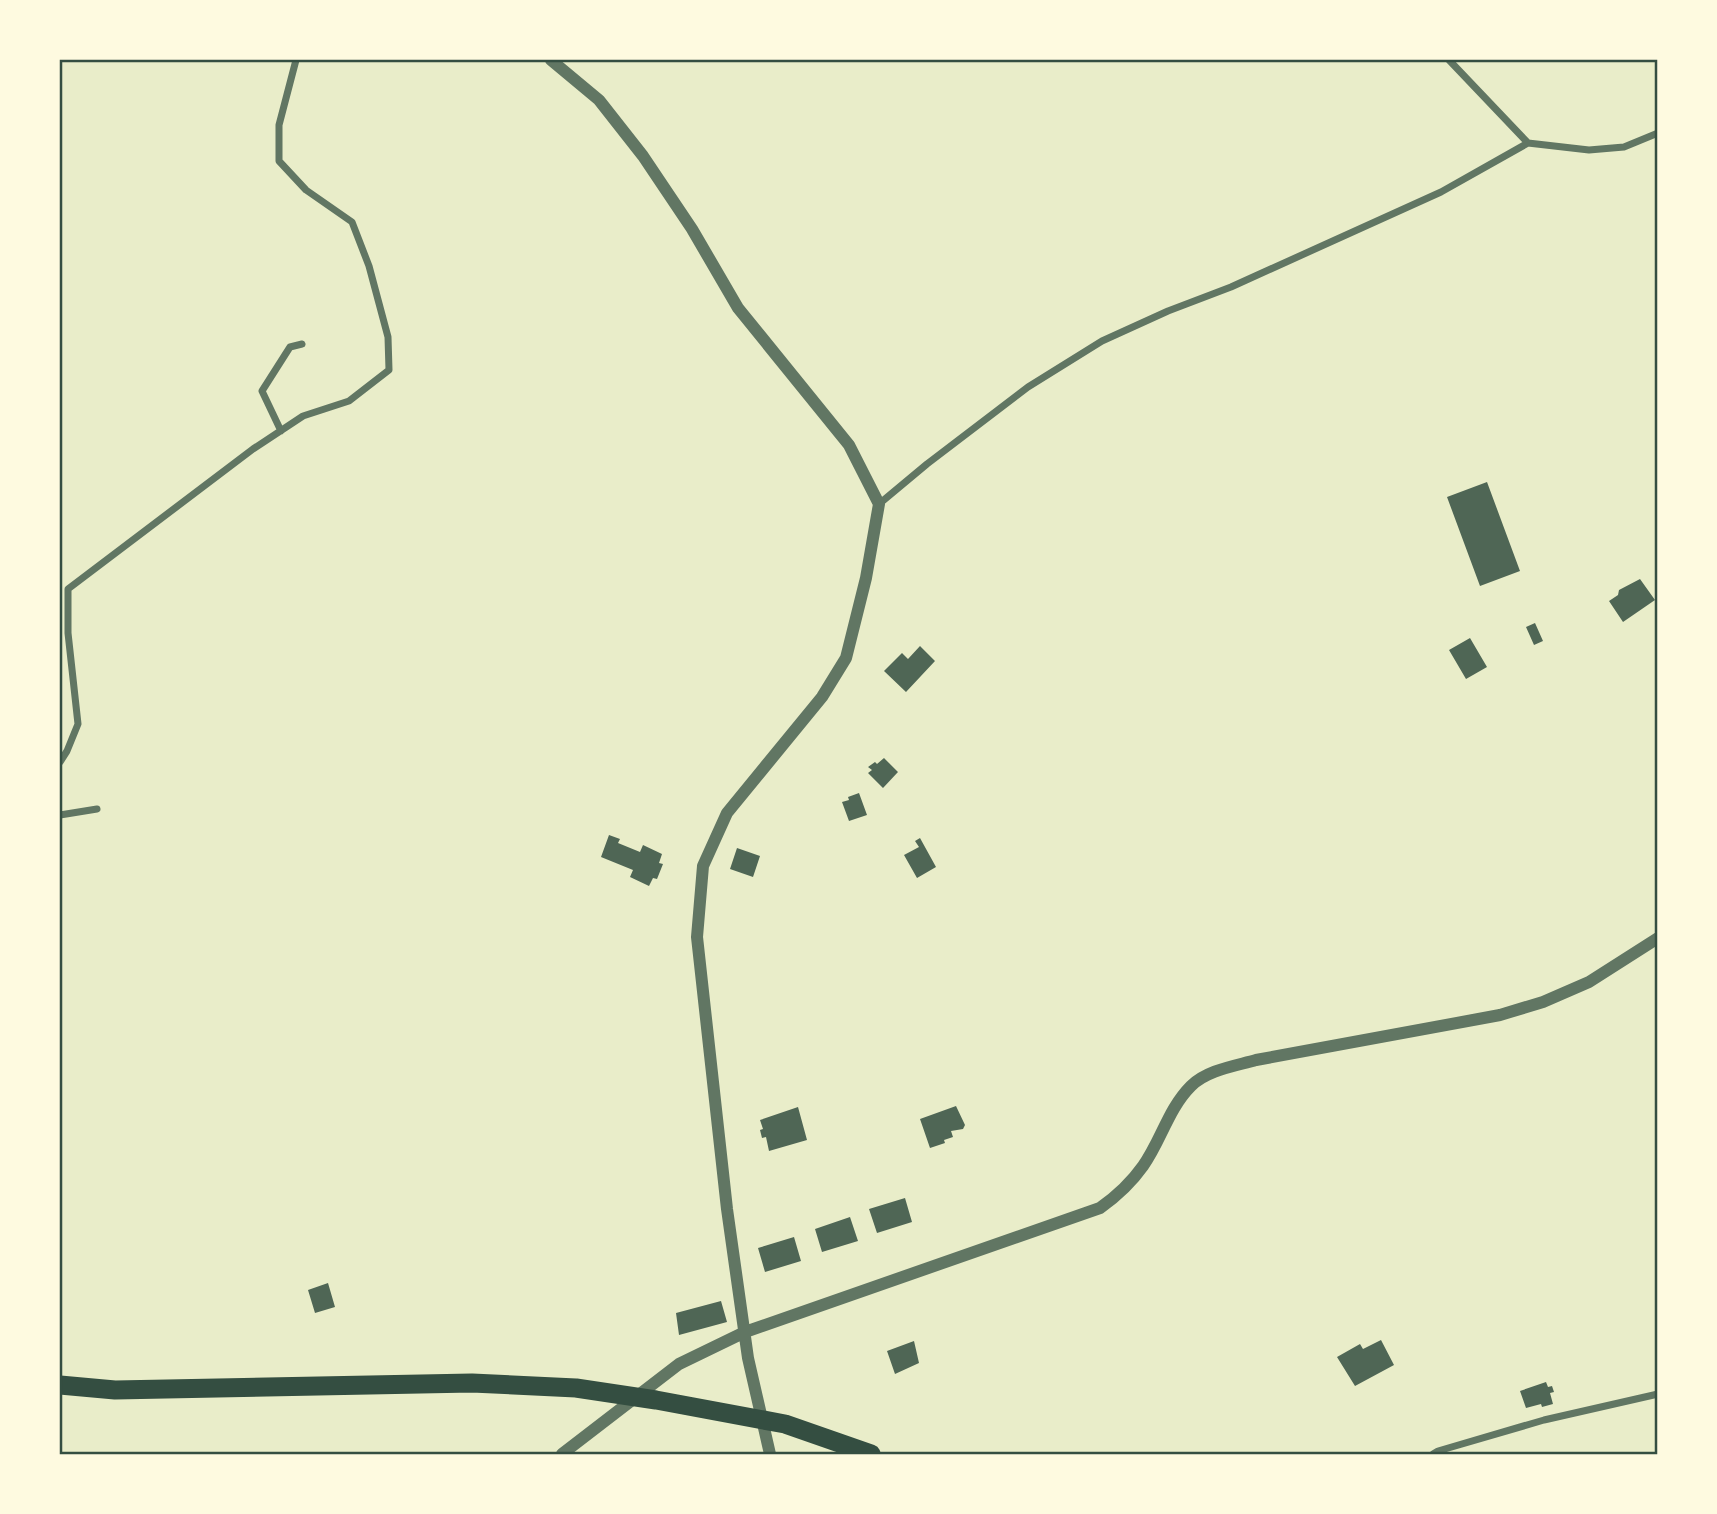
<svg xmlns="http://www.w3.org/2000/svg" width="1717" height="1514" viewBox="0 0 1717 1514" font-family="Lora,serif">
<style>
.building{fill:#4f6655}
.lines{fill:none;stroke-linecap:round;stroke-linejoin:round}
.minor{stroke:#617663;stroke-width:7}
.tertiary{stroke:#617663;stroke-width:12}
.trunk{stroke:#344e41;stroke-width:19}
.neatline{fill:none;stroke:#344e41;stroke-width:2.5}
</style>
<rect width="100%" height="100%" fill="#e9edc9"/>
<path class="building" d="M1487 482 1520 571 1480 586 1447 497Z
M1640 579 1655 600 1623 622 1609 601 1618 595 1619 590Z
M1535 623 1543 641 1534 645 1526 627Z
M1470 638 1487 667 1466 679 1449 650Z
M920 646 935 661 906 692 884 671 902 653 908 659Z
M884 758 898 772 883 788 868 773 872 770 868 767 875 762 877 764Z
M859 793 867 815 849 821 842 802 849 800 848 797Z
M609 835 620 839 618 843 640 852 643 845 662 854 659 863 663 864 657 879 653 878 649 886 630 877 633 870 601 857Z
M920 838 936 867 917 878 904 855 919 847 915 841Z
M737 848 760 856 753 877 730 869Z
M956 1106 965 1125 963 1129 951 1131 953 1137 944 1140 945 1143 930 1148 920 1119Z
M798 1107 807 1140 769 1151 766 1137 762 1138 760 1130 763 1129 760 1120Z
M905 1198 912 1222 877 1233 869 1209Z
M850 1217 858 1241 822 1252 815 1229Z
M794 1237 801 1261 765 1272 758 1248Z
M328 1283 335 1307 315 1313 308 1290Z
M721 1301 727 1322 679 1335 676 1313Z
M1381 1340 1394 1365 1355 1386 1337 1357 1360 1344 1363 1349Z
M914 1341 919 1363 895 1374 887 1351Z
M1546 1382 1548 1387 1552 1386 1554 1392 1550 1393 1553 1404 1542 1407 1541 1404 1526 1408 1520 1391Z"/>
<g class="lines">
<path class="minor" d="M1449 60 1528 143
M281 431 262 391 290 347 302 344
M879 504 927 464 1028 387 1102 341 1168 311 1231 287 1441 192 1528 143 1589 150 1624 147 1658 133
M60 762 67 751 78 724 68 633V589L253 449 303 416 349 401 389 370 388 337 369 266 352 222 306 190 279 161V125L296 60
M60 815 97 809
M1433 1454 1438 1451 1544 1420 1658 1394"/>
<path class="tertiary" d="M551 60 599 100 643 156 692 229 738 308 849 445 879 504 866 578 846 658 822 697 727 813 703 866 697 937 727 1209 748 1358 770 1454
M562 1454 679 1364 745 1332 1100 1208C1117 1196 1131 1183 1143 1166 1161 1141 1168 1109 1191 1086 1207 1070 1235 1066 1256 1060L1500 1015 1543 1002 1589 982 1658 938"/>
<path class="trunk" d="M60 1385 115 1390 472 1383 576 1388 656 1400 785 1424 871 1454"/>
</g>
<rect width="1717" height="1514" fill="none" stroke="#fefae0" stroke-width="122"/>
<rect x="61" y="61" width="1595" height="1392" class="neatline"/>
</svg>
